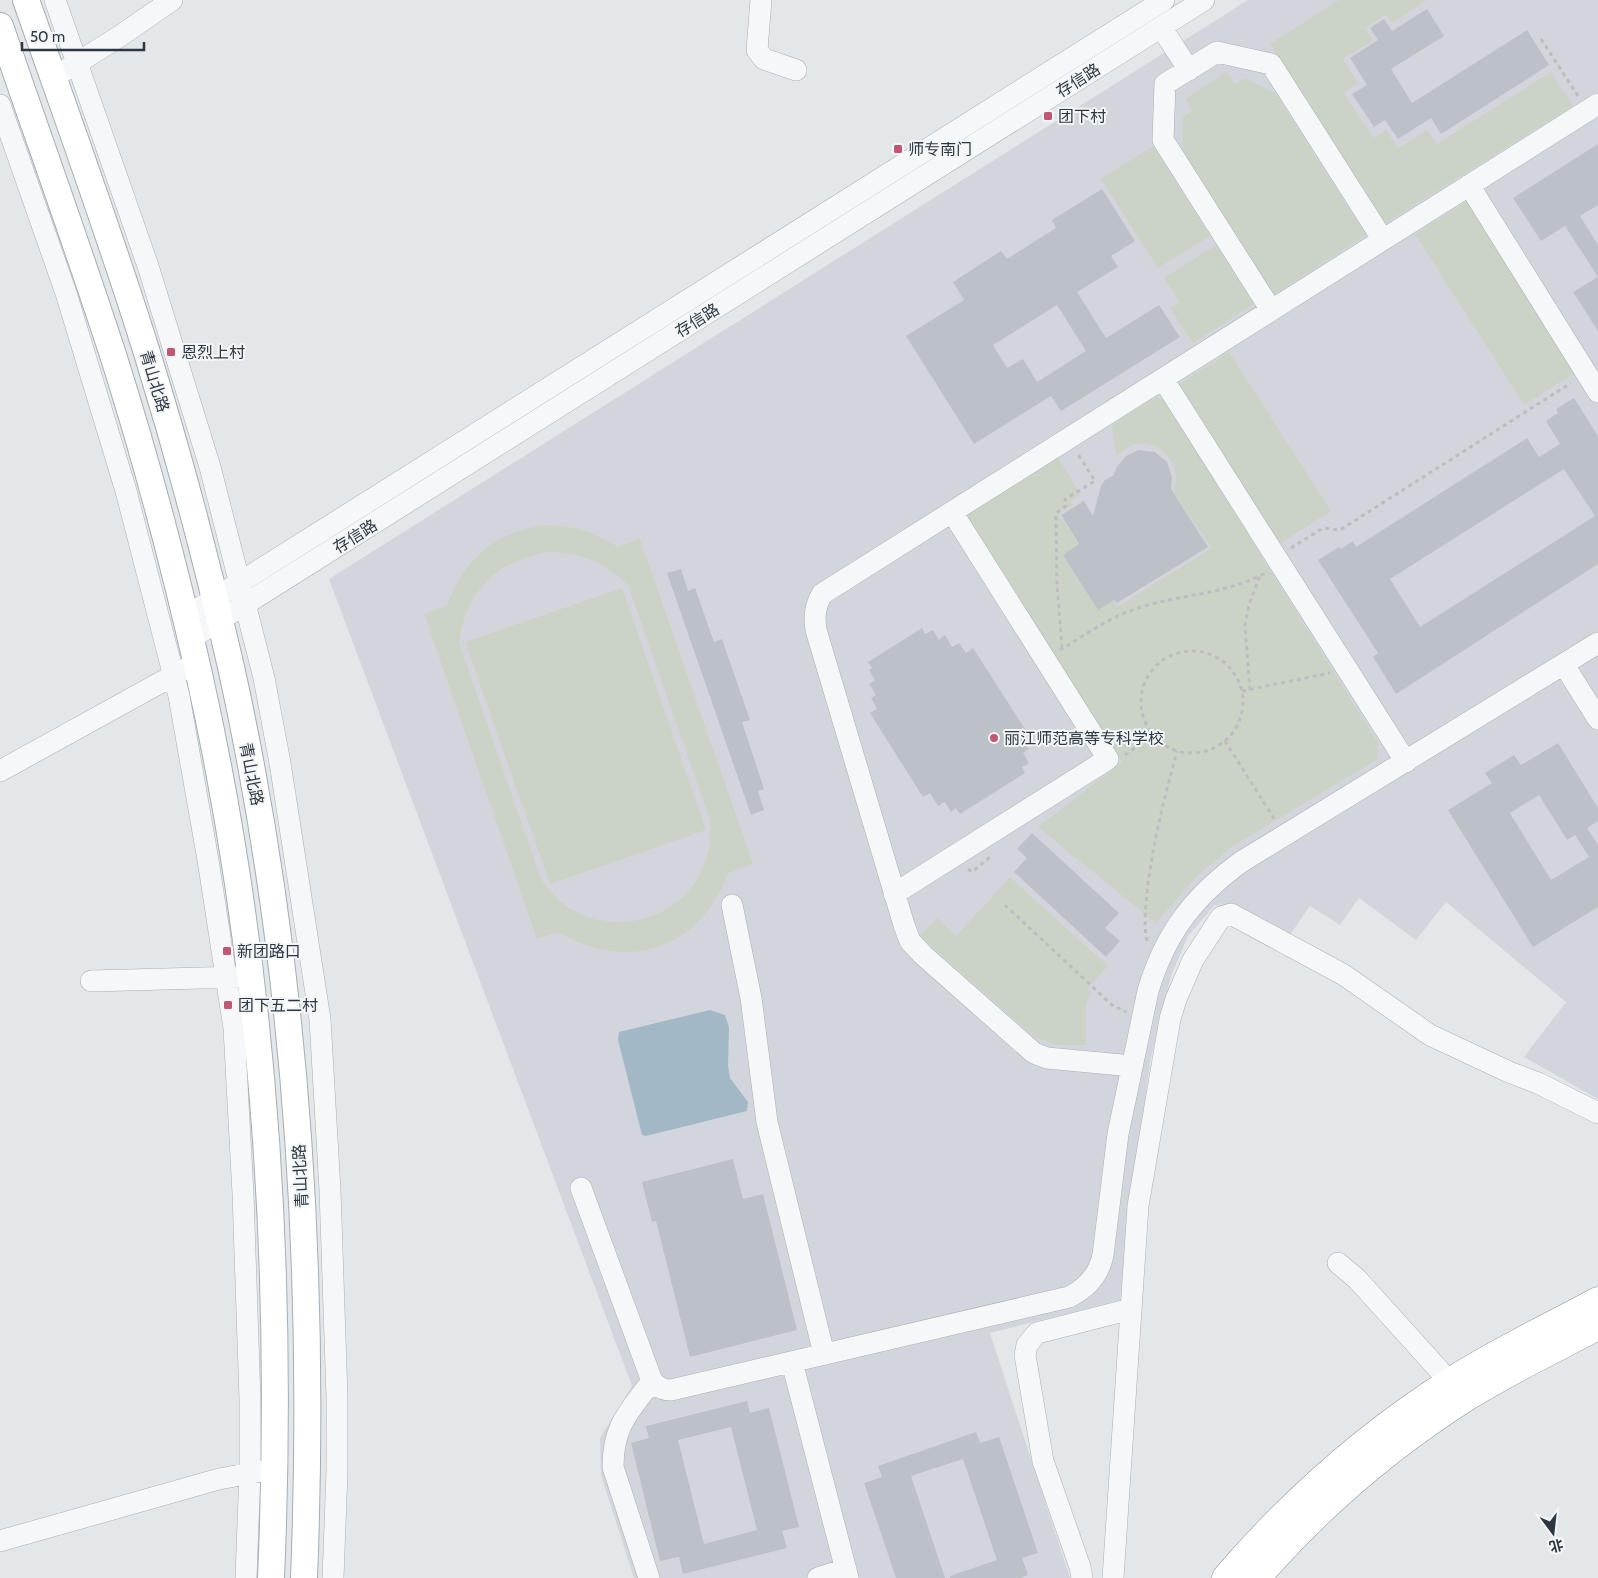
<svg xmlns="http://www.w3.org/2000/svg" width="1598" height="1578" viewBox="0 0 1598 1578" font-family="Cabin,'Noto Sans SC',sans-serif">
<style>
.built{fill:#d2d6dc}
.green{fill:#cbd3c6;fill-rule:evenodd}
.water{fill:#a3b8c6}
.building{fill:#bcc1c7;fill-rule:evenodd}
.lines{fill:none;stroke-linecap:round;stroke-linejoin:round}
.minor-casing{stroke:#a9afb4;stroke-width:22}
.major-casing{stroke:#a4adb5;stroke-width:28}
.highway-casing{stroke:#8d96a0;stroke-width:29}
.path{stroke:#babdc2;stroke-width:3;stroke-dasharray:4 4;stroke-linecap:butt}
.minor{stroke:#f6f7f9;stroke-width:21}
.major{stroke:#fff;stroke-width:26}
.highway{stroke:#fff;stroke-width:28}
.poi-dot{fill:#c15772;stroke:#f3f6f8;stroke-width:2}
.labels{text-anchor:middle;stroke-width:4;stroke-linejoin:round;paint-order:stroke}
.street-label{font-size:16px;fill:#2d3741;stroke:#f3f6f8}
.poi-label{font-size:16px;fill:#2d3741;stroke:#f3f6f8;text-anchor:start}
</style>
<rect width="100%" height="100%" fill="#e4e7ea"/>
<path class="built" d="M1248 0H1598V1099L1524 1057 1566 1002 1446 902 1416 940 1359 898 1340 925 1310 906 1290 935 1215 905 1188 936 1171 976 1150 1062 1120 1300 990 1333 1070 1578H634L601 1475 600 1438 632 1386 329 579Z"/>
<path class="green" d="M1339 0H1427L1392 23 1386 15 1365 28 1373 40 1343 59 1358 83 1344 93 1373 138 1386 130 1398 148 1427 130 1437 144 1551 72 1573 106 1384 224 1270 44Z
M1227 72 1235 84 1245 78 1275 93 1366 235 1273 295 1182 152 1183 117 1192 111 1185 99Z
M1153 146 1210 236 1158 268 1101 179Z
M1467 201 1576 372 1524 405 1415 234Z
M1216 245 1254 304 1193 343 1170 308 1179 302 1164 278Z
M1229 352 1331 511 1276 546 1174 387Z
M1155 397 1164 400 1378 743V759L1233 846 1197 876 1156 923 1038 827 1122 762 963 517 1057 456 1081 494 1070 501 1073 505 1059 514 1117 607 1212 548 1173 492C1174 488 1176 481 1176 476 1175 458 1156 439 1137 444 1130 445 1123 451 1116 456L1112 425Z
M544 525C572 525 594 532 618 547L640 539 753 864 728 873C700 950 627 973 558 932L537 939 424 614 447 606C464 558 494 533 544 525ZM549 552C581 553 605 562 628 585L710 820C711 839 709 858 699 876 672 925 604 937 561 902 553 895 547 887 541 879L459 643C466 591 497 560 549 552Z
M622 588 706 830 550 884 465 642Z
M1010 877 1108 966 1087 989 1091 992 1086 1005V1045H1057L1034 1037 920 936 937 918 956 936Z"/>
<path class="water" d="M710 1010 725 1015 729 1027 728 1066 730 1078 748 1102 747 1111 646 1136 642 1135 618 1040 619 1032Z"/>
<path class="building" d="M1427 9 1444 36 1391 69 1412 103 1527 30 1549 65 1441 134 1431 118 1398 139 1385 120 1374 127 1352 94 1367 85 1350 58 1378 40 1370 28 1384 19 1392 31Z
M1598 144V205L1580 216 1598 245V331L1573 292 1598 277 1565 226 1541 241 1513 198Z
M1102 189 1135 241 1111 256 1118 267 1077 292 1106 338 1159 305 1180 337 1061 411 1051 396 974 444 906 336 964 300 953 282 1001 251 1007 259 1056 228 1052 220ZM1057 305 1086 351 1037 382 1023 359 1007 368 993 345Z
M1574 398 1598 436V564L1396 694 1373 657 1378 653 1318 560 1339 547 1341 549 1353 541 1356 547 1527 438 1539 457 1560 444 1546 421 1558 413 1556 409ZM1564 469 1595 516 1420 627 1390 579Z
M1139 450 1155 452 1167 462 1172 477 1171 489 1208 547 1117 603 1114 600 1098 610 1063 555 1079 544 1061 515 1084 501 1093 516 1101 486 1105 480 1114 475 1116 468 1126 456Z
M681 569 688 591 695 588 714 642 722 639 750 720 742 722 764 789 758 791 764 810 751 815 667 573Z
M922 628 925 634 933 630 939 640 945 635 952 647 959 643 966 653 973 648 1027 732 1020 736 1029 749 1023 753 1029 763 1022 767 1025 773 960 814 956 808 951 812 945 802 938 806 930 793 923 797 870 713 877 709 871 698 876 695 869 684 875 680 869 670 872 668 868 662Z
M1558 743 1598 808V821L1587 828 1598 845V907L1533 947 1448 810 1492 783 1485 773 1514 755 1521 765ZM1539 795 1567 840 1575 835 1589 857 1551 880 1510 813Z
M1032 833 1119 913 1105 928 1120 941 1106 957 1014 872 1027 858 1017 849Z
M733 1159 743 1199 763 1194 797 1330 690 1357 656 1221 652 1222 642 1182Z
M747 1401 750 1413 769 1408 799 1527 782 1531 787 1548 683 1574 679 1557 660 1561 631 1443 649 1438 646 1426ZM731 1427 757 1530 704 1544 678 1440Z
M976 1432 980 1443 999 1437 1038 1553 1022 1558 1028 1575 1020 1578H950V1576L997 1560 963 1459 911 1476 945 1578H896L864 1483 882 1477 878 1466Z"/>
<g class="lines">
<defs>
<path id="minor" d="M55 0 148 266 210 467 264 678 280 763 320 1019 330 1190 337 1397V1472L333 1578
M761 0 757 50 764 59 796 70
M1161 27 1189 70
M66 70 120 36 172 0
M0 105 66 293 126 491 179 696 208 860 234 1028 243 1194 250 1399V1470L246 1578
M1469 185 1598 392
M1271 310 1163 140 1165 84 1217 52 1271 64 1383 240
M1163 379 1406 762
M185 617 1164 0
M190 639 1204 0
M1564 665 1598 719
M0 771 185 669
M894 894 1108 759 952 512
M732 905 751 998 767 1122 824 1354
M91 981 239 977
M1132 1066 1047 1058 1034 1053 923 955 910 941 904 925 816 630C814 616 815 606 822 594L1598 104
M581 1188 652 1381C658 1387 662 1390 671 1390L1069 1297C1087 1288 1099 1275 1103 1255L1118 1134 1148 991C1165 934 1193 897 1241 862L1598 643
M1338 1263 1357 1279 1450 1382
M792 1362 848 1578
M0 1541 219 1479 262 1471
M649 1578 613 1467C613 1425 629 1412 652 1381
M818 1578 846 1569
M1082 1578 1080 1567 1043 1461 1025 1355 1027 1345 1037 1333 1131 1309
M1113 1578 1138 1206 1170 1019 1176 999 1193 960 1221 917 1231 914 1344 975 1430 1035 1509 1072 1538 1083 1598 1113"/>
<path id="major" d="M26 0C67 117 110 234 147 353 179 456 207 561 231 667 297 965 316 1273 304 1578
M0 26C38 137 78 247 114 358 147 462 175 568 199 674 265 968 284 1277 271 1578"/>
<path id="highway" d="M1226 1578C1292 1501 1369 1433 1455 1379 1501 1350 1550 1327 1598 1301
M1256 1578C1317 1508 1389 1446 1468 1396 1510 1370 1554 1349 1598 1326"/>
</defs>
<use href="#minor" class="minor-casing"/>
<use href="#major" class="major-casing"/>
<use href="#highway" class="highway-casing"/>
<path class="path" d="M1541 39 1578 96
M1291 548 1323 528 1340 530 1571 383
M1062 648 1057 585 1056 513 1066 506 1065 499 1095 481 1078 454
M1060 650C1082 637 1105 620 1130 611 1174 594 1223 596 1265 573
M1141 702a51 51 0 1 1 102 0a51 51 0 1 1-102 0Z
M1250 690 1245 626 1249 604 1260 576
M1242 691 1330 673
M1225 741 1275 820
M1125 755 1153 735
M968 869 972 872 990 857
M1005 905 1112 1005 1126 1012
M1147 941C1143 923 1146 903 1148 884 1154 838 1165 795 1177 751"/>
<use href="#minor" class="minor"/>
<use href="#major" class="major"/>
<use href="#highway" class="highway"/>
</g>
<g class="poi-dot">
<rect x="1043" y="111" width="10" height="10" rx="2.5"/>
<rect x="893" y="144" width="10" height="10" rx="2.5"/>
<rect x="166" y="347" width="10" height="10" rx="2.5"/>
<circle cx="994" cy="738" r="5"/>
<rect x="222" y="946" width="10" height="10" rx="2.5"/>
<rect x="223" y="1000" width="10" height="10" rx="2.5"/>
</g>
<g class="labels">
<g class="street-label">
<text transform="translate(1078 80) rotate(-32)" y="6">存信路</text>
<text transform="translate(697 320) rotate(-32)" y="6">存信路</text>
<text transform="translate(155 381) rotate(73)" y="6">青山北路</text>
<text transform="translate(355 536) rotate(-32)" y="6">存信路</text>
<text transform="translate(252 774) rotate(79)" y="6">青山北路</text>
<text transform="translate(300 1176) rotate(-93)" y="6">青山北路</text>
</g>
<g class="poi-label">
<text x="1058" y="122">团下村</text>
<text x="908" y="155">师专南门</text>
<text x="181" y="358">恩烈上村</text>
<text x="1004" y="744">丽江师范高等专科学校</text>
<text x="237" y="957">新团路口</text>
<text x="238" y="1011">团下五二村</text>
</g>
</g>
<g transform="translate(1553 1533) rotate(165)" stroke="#f3f6f8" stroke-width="4" paint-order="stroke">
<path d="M0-4L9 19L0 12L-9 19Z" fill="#2d3741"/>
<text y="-8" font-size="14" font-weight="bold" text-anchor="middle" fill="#2d3741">北</text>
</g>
<path d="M22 42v8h122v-8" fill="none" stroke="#2d3741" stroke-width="2.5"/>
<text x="30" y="42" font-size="15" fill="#2d3741" stroke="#f3f6f8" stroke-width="4" paint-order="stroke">50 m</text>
</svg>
